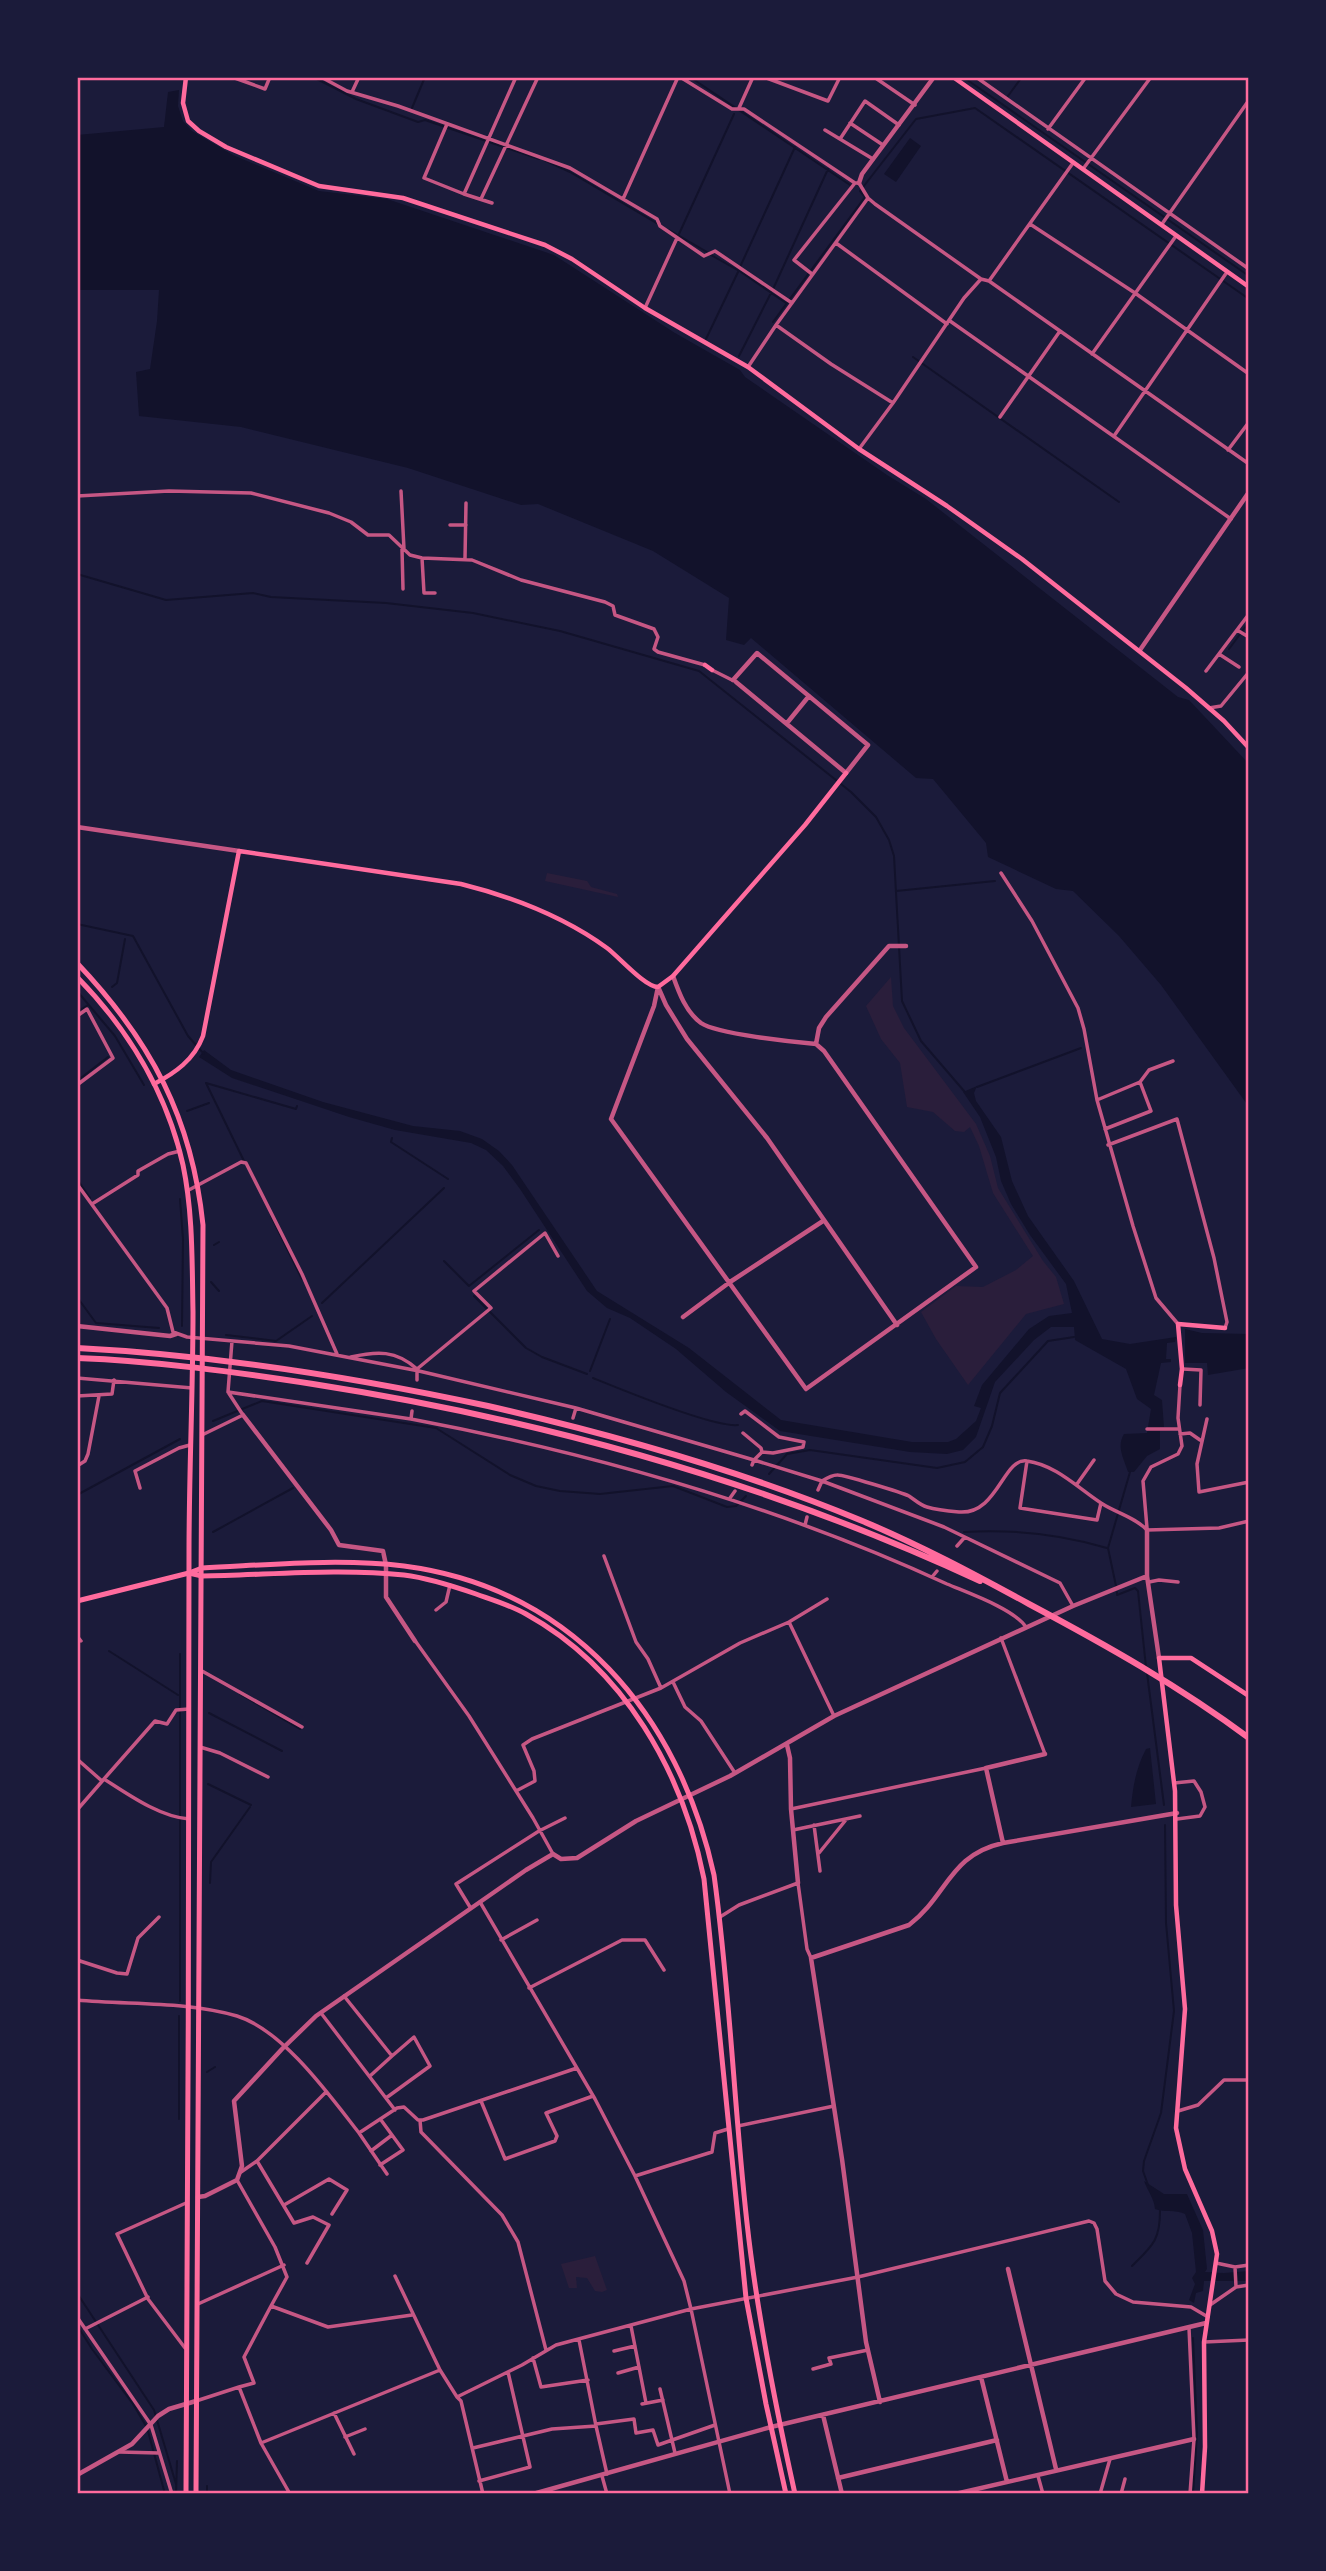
<svg xmlns="http://www.w3.org/2000/svg" width="1326" height="2571" viewBox="0 0 1326 2571" font-family="Roboto,sans-serif">
<style>
.green{fill:#2a1e3b}
.water{fill:#12122b}
.lines{fill:none;stroke-linecap:round;stroke-linejoin:round}
.stream{stroke:#12122b;stroke-width:2}
.minor{stroke:#c65784;stroke-width:3.5}
.tertiary{stroke:#c65784;stroke-width:4.5}
.secondary{stroke:#ff6b9d;stroke-width:4.5}
.primary{stroke:#ff6b9d;stroke-width:5}
.trunk{stroke:#ff6b9d;stroke-width:5}
.motorway{stroke:#ff6b9d;stroke-width:6}
.neatline{fill:none;stroke:#ff6b9d;stroke-width:2.5}
</style>
<rect width="100%" height="100%" fill="#1b1b3a"/>
<path class="green" d="M547 873 587 881 591 887 617 894 618 897 545 881Z
M891 977 893 1006 904 1028 976 1124 990 1156 998 1188 1043 1261 1056 1277 1064 1304 1026 1314 968 1385 936 1339 921 1312 956 1286 983 1287 1016 1270 1033 1256 993 1193 979 1146 970 1127 964 1132 955 1131 933 1112 907 1107 900 1063 881 1039 866 1006Z
M595 2256 607 2290 602 2292 595 2291 587 2278 576 2277 577 2288H569L561 2264Z"/>
<path class="water" d="M179 90 178 106 183 121 192 131 233 155 319 191 387 199 554 255 675 333 740 370 745 377 887 475 926 499 1178 697 1189 700 1249 764V1107L1161 985 1119 936 1073 891 1056 889 988 857 986 843 933 779 916 778 751 638 744 645 726 640 729 598 653 551 538 504 521 505 408 468 241 427 139 416 136 372 150 369 157 321 159 290H77V135L164 127 168 92Z
M910 138 921 146 896 182 884 174Z
M204 1050 231 1070 323 1102 413 1126 460 1131 482 1139 499 1151 512 1165 597 1291 689 1348 781 1420 912 1442H948L956 1439 976 1421 981 1408 974 1406 982 1385 1029 1329 1049 1316 1072 1313 1066 1284 1030 1235 1011 1204 1001 1181 996 1157 980 1117 963 1092 977 1086 974 1093 976 1101 1001 1137 1012 1181 1028 1216 1074 1281 1102 1339 1130 1344 1176 1337 1175 1342 1167 1343 1166 1359H1171V1362L1161 1363 1154 1395 1162 1400 1164 1427H1160V1449L1147 1456 1134 1472H1128C1124 1459 1116 1447 1124 1434L1147 1433 1151 1409 1137 1399 1126 1369 1075 1340 1074 1327H1051L1034 1340 995 1382 976 1437 963 1450 947 1454 910 1452 780 1431 726 1392 676 1349 630 1318 607 1308 587 1291 520 1189 503 1166 486 1150 471 1143 395 1130 349 1117 232 1078 199 1057Z
M1185 1329 1202 1333 1249 1334V1368L1208 1375 1207 1363H1185Z
M1150 1748 1156 1804 1131 1807C1133 1786 1136 1768 1146 1749Z
M1144 2181 1164 2194H1187L1203 2230 1207 2269 1205 2272 1224 2273 1249 2271V2281H1204L1203 2291 1196 2293 1194 2303 1189 2300 1195 2284 1192 2278 1196 2272 1192 2233 1185 2214C1174 2209 1166 2213 1155 2209 1154 2198 1148 2192 1144 2181Z"/>
<g class="lines">
<path class="stream" d="M313 77 356 99 418 122 425 120 539 159
M690 77 850 185
M963 77 1249 276
M1008 96 1022 77
M412 108 425 77
M544 160 570 172 658 224
M669 230 707 252
M679 234 734 114
M711 255 741 272 786 303
M740 267 795 147
M773 322 865 197 860 191 916 119 975 108 1249 299
M706 339 738 272
M739 356 774 287 828 169
M913 357 1119 502
M77 574 166 600 253 593 271 597 386 603 473 613 560 631 699 671 851 792 876 817 889 840 894 856 902 1001 921 1041 964 1091
M1229 649 1249 622
M896 891 995 881
M77 924 133 936 188 1036 204 1054
M112 987 117 983 125 939
M77 991 115 1036 144 1085
M77 1012 88 1005
M77 1081 108 1057
M977 1087 1081 1048
M187 1111 209 1103
M392 1138 391 1142 448 1179
M244 1161 206 1083 296 1109 297 1106
M77 1179 90 1198
M180 1199 183 1239 182 1326
M271 1216 302 1279
M214 1245 219 1242
M444 1261 469 1286 539 1230
M211 1282 219 1291
M474 1296 526 1348 542 1357 587 1374
M77 1297 96 1323 159 1328
M322 1303 444 1188
M226 1335 276 1341 312 1316
M590 1371 610 1319
M593 1378C620 1389 714 1428 738 1425
M213 1421 262 1401 436 1428 510 1475 536 1486 560 1491 600 1494 673 1486 727 1507 736 1506 746 1496
M769 1474 787 1454 810 1450 937 1468 965 1462 983 1447 992 1426 1000 1393 1048 1341 1074 1337
M77 1495 180 1439
M213 1532 293 1488
M964 1532C1013 1529 1060 1534 1107 1548
M1116 1586 1108 1548 1130 1472
M1117 1592V1595L1135 1588 1138 1591 1146 1667
M109 1651 178 1695
M1147 1673 1164 1805
M240 1694 300 1729
M209 1713 282 1751
M208 1784 251 1805
M210 1883 211 1862 250 1807
M180 2001V1654
M207 2072 215 2067
M179 2119V2016
M1148 2185 1143 2171 1144 2161 1161 2113 1174 2011 1166 1923 1165 1825
M1132 2266C1152 2246 1160 2241 1160 2211
M77 2293 154 2410 176 2484
M77 2325 92 2349 133 2404 146 2426
M148 2431 165 2494
M207 2486V2494
M176 2494 177 2461
M1193 2494 1197 2433 1193 2338"/>
<path class="minor" d="M232 77 265 89 270 77
M321 77 347 91 398 106 570 168 657 219 660 226 704 256 715 251 792 303
M680 77 732 109H744L855 183H859L868 198 875 204 981 279 989 281 1249 464
M764 77 828 101 840 77
M874 77 915 105
M976 77 1249 269
M352 92 359 77
M739 108 753 77
M850 123 883 145
M447 124 424 178 464 194
M1048 129 1086 77
M825 130 873 159
M840 139 865 101 899 125
M1083 169 1151 77
M868 198 776 325 831 364 893 403 964 298 981 279
M481 199 538 77
M623 199 678 77
M492 203 464 194 516 77
M1030 224 1135 293 1249 374
M1162 224 1249 100
M836 243 947 324
M812 274 794 260 855 183
M989 281 1073 163
M645 308 677 238
M950 321 1231 519
M1092 354 1176 236
M748 367 776 325
M1000 417 1060 331
M1114 436 1227 272
M859 449 893 403
M1228 450 1249 422
M401 491 404 549
M77 496 169 491 251 493 329 513 351 522 368 535H389L410 555 422 558 472 560 521 580 605 602 613 606 615 615 654 629 658 637 654 649 658 652 705 665
M450 525H466
M402 549 403 589
M422 558 424 593H435
M465 559 466 503
M1237 630 1247 636
M1219 654 1239 667
M712 670 732 680
M1206 671 1249 614
M1209 708 1221 706 1249 672
M1001 873 1032 921 1078 1008 1084 1029 1097 1100 1133 1226 1156 1298 1178 1324
M77 1016 87 1009 113 1058 77 1085
M1097 1100 1140 1082 1149 1070 1173 1061
M1105 1129 1151 1111 1140 1082
M1108 1145 1177 1119 1214 1258 1227 1322 1225 1328
M77 1184 167 1308 173 1332 187 1337 289 1346 419 1371 576 1408 754 1460 762 1452
M187 1191 241 1162 246 1163 302 1274 337 1354
M92 1204 138 1175V1171L168 1154 180 1151
M351 1357C377 1351 396 1350 417 1369V1380
M417 1369 491 1308 474 1291 545 1233 558 1256
M1183 1369 1201 1370 1200 1405
M77 1378 192 1388
M228 1392 411 1419
M77 1396 112 1394 114 1380
M412 1411 411 1419C596 1454 776 1505 947 1584 968 1593 1014 1609 1026 1627
M741 1414 745 1411 779 1437 804 1442 803 1447 773 1453 762 1452 761 1448 743 1433
M573 1418 576 1408
M1207 1419 1197 1464 1199 1492 1249 1482
M1147 1429H1179
M1180 1434 1190 1433 1200 1440
M202 1435 243 1415 228 1392 232 1341
M1027 1461 1020 1508 1097 1520 1101 1503
M752 1465 754 1460 822 1481 944 1527 1060 1583 1073 1606
M77 1466 85 1461 88 1454 99 1396
M1077 1484 1094 1460
M140 1488 135 1471 179 1448 190 1445
M818 1490 822 1481C827 1478 832 1475 837 1475 842 1474 903 1493 909 1496 915 1500 920 1505 927 1507 937 1510 948 1511 959 1512 998 1515 1003 1457 1027 1461 1056 1465 1078 1488 1101 1503 1116 1513 1135 1517 1147 1530L1219 1528 1249 1521
M730 1498 735 1491
M805 1525 807 1517
M1147 1528 1143 1481 1151 1467 1178 1454 1182 1446 1178 1418 1180 1385
M957 1546 965 1537
M604 1556 636 1642 648 1659 661 1688
M932 1577 937 1571
M1149 1582 1159 1580 1178 1582
M436 1610 446 1602 450 1585
M789 1622 834 1716
M77 1636 81 1641
M1001 1638 1045 1754
M416 1642 469 1716 533 1818 553 1854
M202 1671 302 1727
M673 1682 685 1707 701 1721 735 1773
M200 1747 220 1753 268 1777
M77 1759 102 1781
M104 1779 155 1721 167 1724 176 1710 189 1709
M1174 1783 1194 1781 1201 1792 1205 1807 1200 1816 1177 1819
M516 1791 535 1781 534 1771 523 1745 532 1739 661 1688 740 1643 789 1622 827 1599
M791 1809 986 1768
M77 1810 104 1779C129 1795 160 1817 189 1819
M814 1825 820 1871
M793 1830 860 1816
M819 1853 845 1821
M470 1907 456 1884 539 1831 565 1818
M720 1917 739 1905 798 1883 807 1949 811 1958
M501 1940 537 1920
M77 1960 117 1973 127 1974 138 1938 159 1917
M529 1988 622 1940H645L664 1970
M344 1996 392 2056 370 2076
M77 2000C129 2005 186 2001 237 2016 283 2030 330 2096 359 2133L397 2108 404 2107 418 2120H423L577 2068
M321 2013 395 2110
M386 2098 430 2066 414 2037 392 2056
M481 2101 505 2159 555 2141 557 2136 546 2113 593 2096
M1178 2111 1198 2105 1224 2080H1249
M381 2120 392 2135
M420 2120 421 2132 502 2215 518 2242 546 2350
M738 2126 834 2106
M359 2133 387 2174
M371 2151 392 2135 403 2150 380 2165
M257 2161 294 2223 313 2217 329 2225 307 2263
M241 2172 257 2161 326 2092
M635 2176 712 2152 715 2133 728 2129
M237 2180 275 2247 287 2277 271 2306 328 2327 412 2315
M284 2205 329 2179 347 2190 332 2214
M1216 2263 1235 2267 1249 2265
M1235 2267 1236 2287
M395 2276 440 2370 457 2397 522 2365 556 2345 691 2309 684 2281 635 2176 595 2099 480 1902
M198 2304 284 2265
M1210 2305 1236 2287 1249 2285
M77 2317 151 2425 172 2494
M631 2326 646 2403
M1189 2328 1194 2439 1190 2494
M85 2329 148 2297
M1204 2342 1249 2340
M185 2348 148 2299 117 2234 186 2203
M614 2351 635 2346
M533 2358 541 2387 588 2380
M813 2369 831 2364 829 2358 868 2350
M618 2373 639 2367
M239 2387 254 2383 244 2357 271 2306
M660 2389 675 2453
M457 2397 461 2401 483 2494
M196 2401 239 2387 261 2443 440 2370
M642 2404 663 2400
M334 2413 354 2454
M596 2424 634 2419 636 2433 653 2430 658 2445 715 2425
M596 2426 607 2474
M345 2437 365 2429
M261 2443 290 2494
M473 2448 552 2429 596 2426 579 2340
M120 2452 158 2453
M602 2476 607 2494
M1038 2476 1043 2494
M479 2481 530 2467 508 2372
M730 2494 691 2309 858 2277 1089 2221 1094 2223 1097 2229 1105 2281 1116 2294 1133 2302 1191 2307 1208 2317
M1100 2494 1110 2459
M1121 2494 1125 2479"/>
<path class="tertiary" d="M859 183 862 174 934 77
M1140 650 1249 492
M733 680 757 653 868 745 846 773 736 682
M787 723 809 696
M77 827 239 851
M658 987 654 1006 611 1119 806 1389 976 1267 824 1051 816 1044C793 1042 717 1034 701 1023 686 1012 679 993 673 976
M659 989 666 1005 687 1039 767 1138 897 1325
M816 1044 819 1028 826 1017 889 946H906
M683 1317 730 1282 823 1221
M77 1326 170 1336 176 1334
M243 1415 331 1530 339 1545 383 1551 386 1565V1597L415 1641
M1147 1530V1576L1159 1658
M787 1745 790 1758 791 1809 798 1883
M1003 1843 986 1768 1045 1754
M198 2197 205 2196 237 2180 242 2166 234 2101 282 2049 316 2016 526 1870 553 1854 561 1859 577 1858 636 1821 730 1776 834 1716 1073 1606 1147 1576
M1008 2269 1056 2469
M981 2377 1007 2482
M880 2402 866 2342 842 2159 811 1958 909 1925C948 1895 949 1855 1003 1843L1177 1813
M823 2415 842 2494
M77 2475 132 2444 158 2416 169 2409 196 2401
M838 2478 997 2440
M533 2494 771 2427 1206 2323
M955 2494 1194 2439"/>
<path class="secondary" d="M186 77 183 103 188 121 199 131 226 147 319 186 403 198 545 245 572 259 645 308 748 367 859 449 947 506 1022 559 1186 688 1224 721 1249 748
M953 77 1249 287
M705 665 712 670
M154 1084C175 1073 194 1060 203 1036L239 851 461 884C513 897 563 916 607 948 619 957 645 987 658 987L673 976 805 825 846 773
M1180 1385 1182 1369 1178 1324 1225 1328
M1202 2494 1205 2447 1204 2342 1217 2254 1212 2231 1185 2169 1176 2128 1185 2009 1176 1905 1175 1791 1159 1658H1191L1249 1696"/>
<path class="primary" d="M189 1573 202 1576C269 1575 338 1568 404 1575 429 1578 453 1586 476 1594 493 1600 510 1605 526 1614 624 1668 683 1772 704 1879L746 2298 766 2404 786 2494
M77 1601 189 1573 202 1568C268 1565 338 1558 404 1566 572 1588 679 1715 714 1875 730 1990 734 2107 747 2223 757 2314 775 2404 795 2494"/>
<path class="trunk" d="M77 963C151 1041 192 1118 203 1225L196 2494
M77 977C128 1029 167 1093 183 1165 193 1213 192 1262 193 1312 193 1392 189 1472 189 1553 190 1867 187 2180 186 2494"/>
<path class="motorway" d="M77 1348C215 1355 353 1377 488 1406 615 1435 740 1470 860 1520 918 1544 974 1574 1029 1604 1106 1645 1179 1686 1249 1738
M77 1358C156 1361 235 1372 313 1384 544 1420 769 1483 980 1581"/>
</g>
<rect width="1326" height="2571" fill="none" stroke="#1b1b3a" stroke-width="158"/>
<rect x="79" y="79" width="1168" height="2413" class="neatline"/>
</svg>
